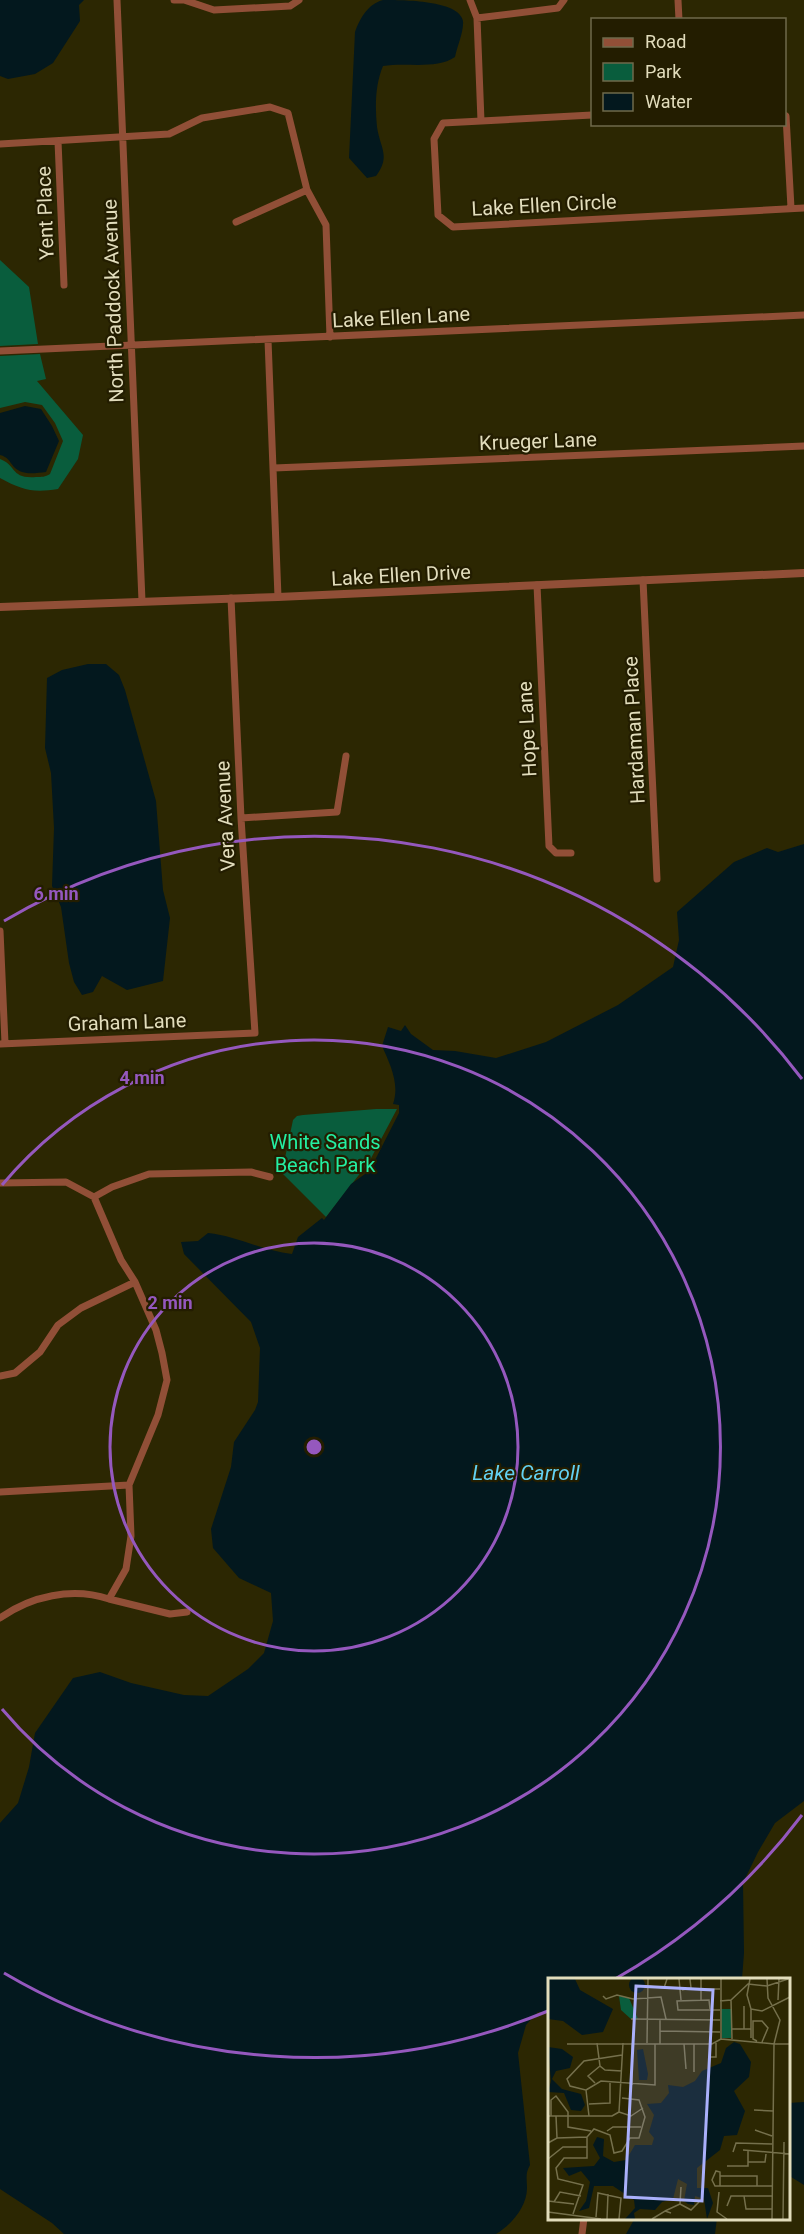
<svg xmlns="http://www.w3.org/2000/svg" width="804" height="2234" viewBox="0 0 804 2234" font-family="Roboto,sans-serif">
<style>
.green{fill:#095d3d}
.water{fill:#03181e}
.lines{fill:none;stroke-linecap:round;stroke-linejoin:round}
.minor{stroke:#914f37;stroke-width:7}
.tertiary{stroke:#914f37;stroke-width:8}
.ring{fill:none;stroke:#9558be;stroke-width:3}
.labels{text-anchor:middle;stroke-width:4.5;stroke-linejoin:round;paint-order:stroke}
.street-label{font-size:20px;fill:#e2ddbc;stroke:#231d00}
.park-label{font-size:20px;fill:#24efa2;stroke:#231d00}
.water-label{font-size:21px;font-style:italic;fill:#63d1f2;stroke:#231d00}
.inset-road{fill:none;stroke:#75704c;stroke-width:1.5}
.view{fill:#aab0fb;fill-opacity:0.15;stroke:#aab0fb;stroke-width:3}
.inset-edge{fill:none;stroke:#e2ddbc;stroke-width:3}
.centre{fill:#9558be;stroke:#231d00;stroke-width:3}
.ring-label{font-size:18px;text-anchor:middle;font-weight:bold;fill:#9558be;stroke:#231d00;stroke-width:4.5;stroke-linejoin:round;paint-order:stroke}
</style>
<rect width="100%" height="100%" fill="#2c2702"/>
<path class="green" d="M0 260 29 287 38 344 0 346Z
M40 354 46 379 37 381 83 435 78 459 58 489C33 493 22 490 0 478V459C17 465 10 479 36 477 42 477 45 477 50 474L63 441 55 423 42 405 25 402 0 408V356Z
M376 1109H397L369 1162 326 1217 279 1170 285 1158 293 1120 297 1116 303 1115Z"/>
<path class="water" d="M0 0H84L79 5 80 21 53 63 35 74 8 79 0 76Z
M383 0C403 0 459 0 463 21 464 31 457 47 455 57 436 70 406 62 383 66 375 85 375 107 377 127 380 148 391 156 376 176L367 178 349 158 355 32C360 18 368 4 383 0Z
M25 406 41 409 52 426 59 441 46 472C35 473 23 476 14 467 9 461 8 457 0 455V413Z
M88 664H106L119 675 125 690 156 801 163 890 170 918 163 981 127 990 102 976 93 992 82 995 74 982 69 963 61 907 52 886 54 828 51 773 45 748 47 678 62 670Z
M804 844V1801L775 1823 758 1852 743 1883 744 1953 742 1979H549V2013L538 2012 526 2025 518 2053 530 2165C525 2174 527 2178 527 2188 527 2207 511 2225 496 2234H64L52 2223 0 2189V1823L18 1803 29 1767 35 1733 73 1678 100 1672 131 1683 184 1695 208 1696 248 1669 264 1653 273 1621 271 1593 239 1578 213 1548 211 1529 231 1467 234 1442 255 1410 258 1402 260 1348 251 1322 184 1254 181 1242 198 1241 208 1233C237 1236 263 1251 292 1254L298 1237 322 1218 324 1220 351 1184 365 1174 373 1164 399 1113V1105L393 1104C400 1084 390 1064 382 1046L388 1027 401 1031 405 1025 411 1034 433 1050 455 1051 496 1058 546 1042 618 1005 673 967 679 940 677 912 734 862 767 848 778 852Z
M804 2102V2185L788 2175V2103Z
M635 2218H717L715 2234H626Z"/>
<g class="lines">
<path class="minor" d="M117 0 142 601
M174 0H184L214 10 290 6 299 0
M470 0 477 18 481 121
M678 0 679 20
M477 18 558 8 564 0
M592 115 443 123 434 139 438 215 453 227 804 208
M784 115 786 116 791 208
M58 141 64 285
M0 144 169 134 202 118 270 107 288 113 307 190 326 225 330 337
M236 222 307 190
M268 340 278 597
M0 351 804 315
M274 468 804 446
M643 580 657 879
M537 585 549 846 556 853H571
M241 818 337 812 346 756
M0 931 5 1043
M0 1044 255 1033 241 818 231 598
M0 1183 66 1182 94 1197 121 1260 135 1282 156 1330 162 1353 167 1380 158 1415 129 1485 131 1536 126 1569 109 1599C72 1587 31 1596 0 1618
M94 1197 112 1187 149 1174 251 1172 270 1177
M0 1376 15 1373 40 1352 58 1325 81 1308 135 1282
M0 1492 129 1485
M109 1599 170 1614 187 1612
M582 2234 584 2218"/>
<path class="tertiary" d="M0 607 278 597 804 573"/>
</g>
<g class="ring">
<circle cx="314" cy="1447" r="204"/>
<path d="M2 1185A407 407 0 1 1 2 1709"/>
<path d="M802 1815A611 611 0 0 1 615 1979M548 2011A611 611 0 0 1 4 1973M4 921A611 611 0 0 1 802 1079"/>
</g>
<g class="labels">
<g class="street-label">
<text transform="translate(544 205) rotate(-3)" y="7">Lake Ellen Circle</text>
<text transform="translate(45 213) rotate(-92)" y="7">Yent Place</text>
<text transform="translate(113 301) rotate(-92)" y="7">North Paddock Avenue</text>
<text transform="translate(401 317) rotate(-3)" y="7">Lake Ellen Lane</text>
<text transform="translate(538 441) rotate(-2)" y="7">Krueger Lane</text>
<text transform="translate(401 575) rotate(-3)" y="7">Lake Ellen Drive</text>
<text transform="translate(527 729) rotate(-93)" y="7">Hope Lane</text>
<text transform="translate(634 730) rotate(-93)" y="7">Hardaman Place</text>
<text transform="translate(225 816) rotate(-93)" y="7">Vera Avenue</text>
<text transform="translate(127 1022) rotate(-2)" y="7">Graham Lane</text>
</g>
<g class="park-label">
<text x="325" y="1149">White Sands<tspan x="325" dy="23">Beach Park</tspan></text>
</g>
<g class="water-label">
<text x="526" y="1480">Lake Carroll</text>
</g>
</g>
<g transform="translate(548 1978)">
<rect width="242" height="242" fill="#2c2702"/>
<path d="M71 18 81 20 90 41H83L73 32ZM173 31H183V60H174Z" fill="#095d3d"/>
<path d="M81 7a8 8 0 1 1 16 0a8 8 0 1 1-16 0ZM0 1H27L32 12 65 31 55 54 34 57 15 43 0 41ZM186 64 192 66 203 84 201 99 186 113 197 133 189 157 176 158 172 172 149 190V210H160L165 225 159 241 156 221 147 218 146 227 140 226 136 223 139 206 130 201 125 221 114 224 107 232 92 231 86 235 87 241H77L87 230 86 222 65 208H46L41 230 31 233 38 223 42 204 33 193 21 198 15 190 46 188 52 180 45 167 49 159 56 161 55 178 66 184 78 182 87 167H104L106 160 101 154 106 137 99 126 113 125 121 115 120 107 135 109 147 103 154 93 173 85 178 70ZM0 69 14 71 25 79 22 90 8 93 4 101 14 111 33 116 37 127 33 133 23 132 16 115 0 114 3 103ZM95 71 100 96 99 102H91L89 72Z" fill="#03181e"/>
<path class="inset-road" d="M131 1 133 22M173 1V61L226 66 224 241M202 1 199 17 203 31V60M219 1 220 20 232 42 226 66H242M100 8 116 10 119 1M153 11H172M134 12 143 10 142 1M55 18 58 21 69 17 85 21 113 19 118 41M153 22V1M183 22 184 61M230 22 231 1M172 23 183 22 200 6 219 8 240 1M162 31 161 22 129 23 130 32H172M203 31 214 33 242 19M83 41 172 42M184 51H203M196 51V28M112 53 172 54M209 63 205 61V43H214L220 50 214 64M49 65 52 88 57 92 74 93M99 65 100 1M19 66H164L173 61M112 66V41M136 66 138 91M162 79H168V65M146 94V66M47 105 40 98 52 88M84 107V65M38 112 53 103 107 107V66M41 126 62 125V105M206 132 225 133M71 134 75 65M71 134 83 138 95 130M0 138H64L71 134M3 138V122L8 118 20 134V149L43 153M8 138 9 160M41 138 38 112 22 108 19 101 36 83 74 77M207 152 224 158M59 153 65 149H93M0 165 9 160 39 159M195 172 242 176M185 174 188 165 224 166M0 181 15 169H39M200 184H217L218 176M179 188H200V172M172 198H209V208M172 208V194L168 193 164 202 167 208H224M171 214 169 234 179 241M196 218 198 231H224M200 218H224M0 223 26 226M6 224 12 214 33 218M132 226 143 232 151 224M179 228 183 218H200H197M117 233 132 226 133 209M0 234 53 241M25 236 35 207 10 201 8 190 16 180H39V159L46 151 62 157 66 175 74 173 82 160H91L97 139 91 122 74 120M48 239 50 215 73 220 71 241M59 241 60 216M104 241 117 233 123 235M235 241 236 164"/>
<path class="view" d="M88 8 165 12 154 223 77 219Z"/>
<rect width="242" height="242" class="inset-edge"/>
</g>
<circle cx="314" cy="1447" r="9" class="centre"/>
<g class="ring-label">
<text x="56" y="900">6 min</text>
<text x="142" y="1084">4 min</text>
<text x="170" y="1309">2 min</text>
</g>
<rect x="591" y="18" width="195" height="108" fill="#231d00" stroke="#6f6a4b" stroke-width="1.5"/>
<rect x="603" y="38" width="30" height="9" fill="#914f37" stroke="#6f6a4b" stroke-width="1.5"/>
<text x="645" y="48" font-size="18" fill="#e2ddbc">Road</text>
<rect x="603" y="63" width="30" height="18" fill="#095d3d" stroke="#6f6a4b" stroke-width="1.5"/>
<text x="645" y="78" font-size="18" fill="#e2ddbc">Park</text>
<rect x="603" y="93" width="30" height="18" fill="#03181e" stroke="#6f6a4b" stroke-width="1.5"/>
<text x="645" y="108" font-size="18" fill="#e2ddbc">Water</text>
</svg>
